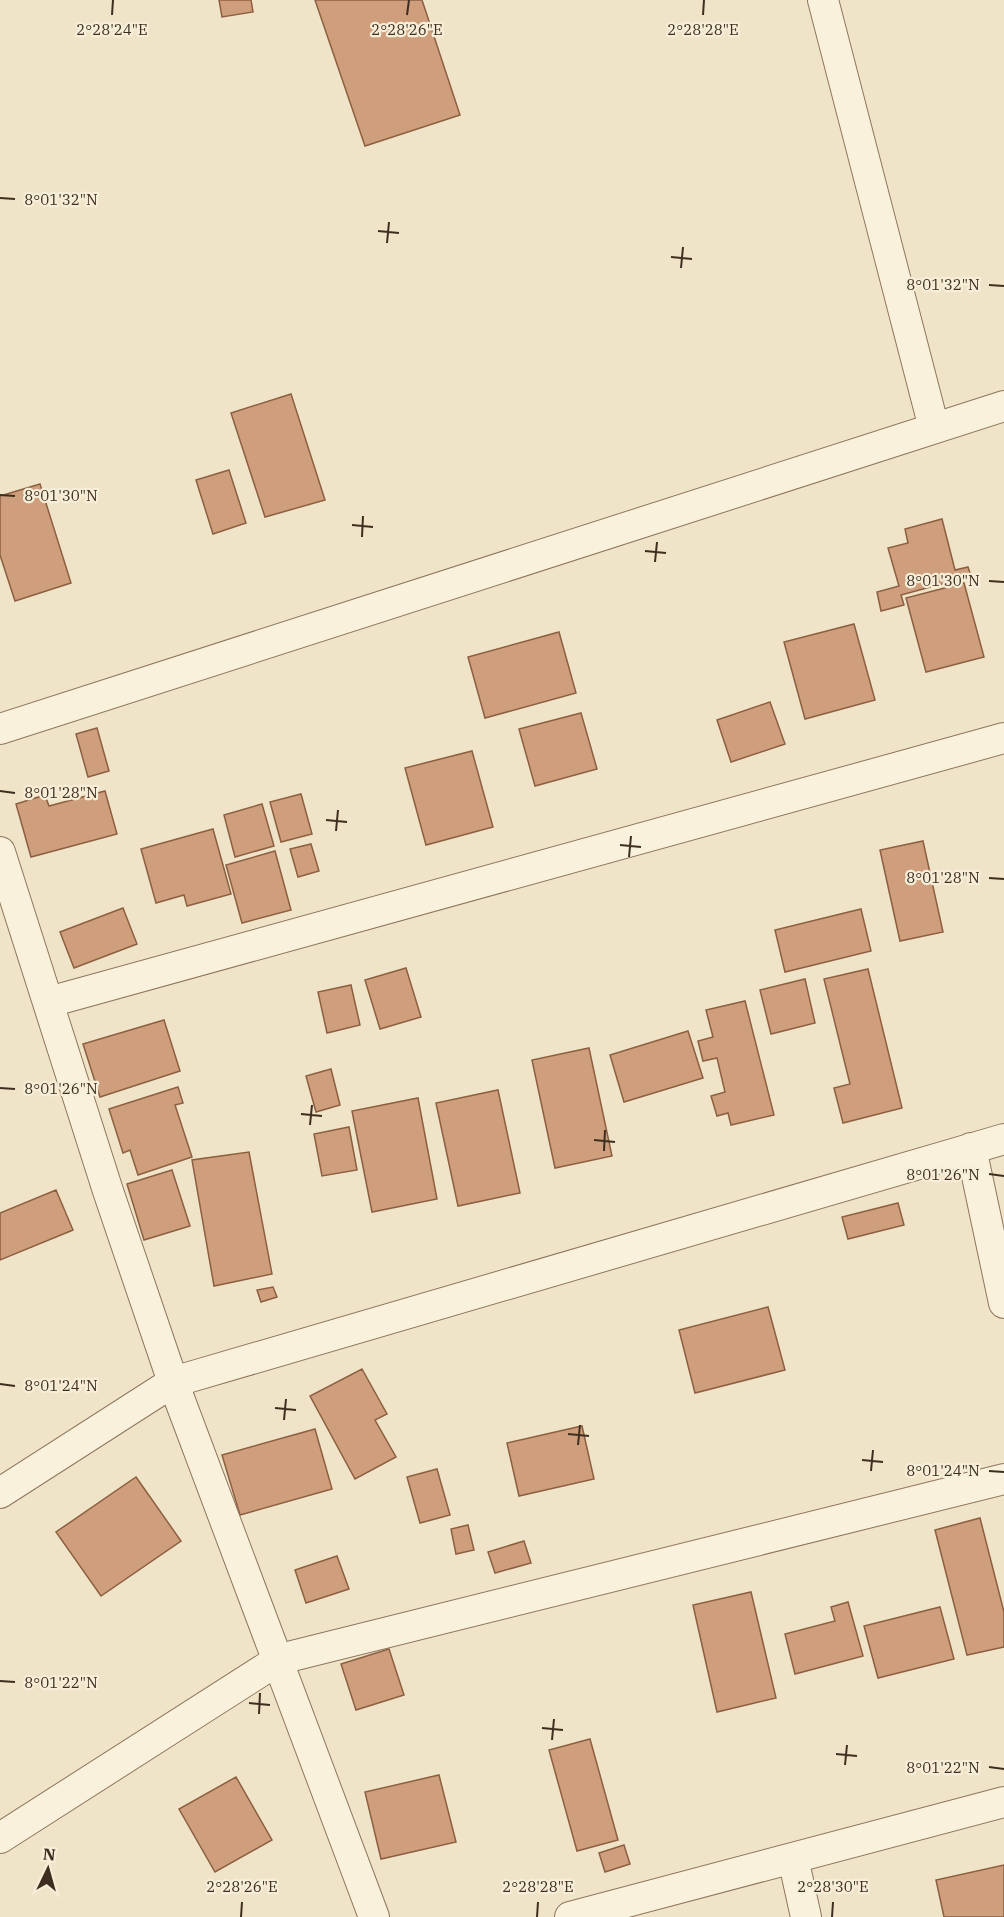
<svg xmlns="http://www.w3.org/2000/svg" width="1004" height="1917" viewBox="0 0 1004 1917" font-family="'IBM Plex Serif',serif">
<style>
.building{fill:#cf9f7d;stroke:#8d5f41;stroke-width:1.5}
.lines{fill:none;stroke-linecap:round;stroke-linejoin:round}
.street-casing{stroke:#8d765c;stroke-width:32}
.street{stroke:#faf1dc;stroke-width:30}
.ticks{fill:none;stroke:#3d2e20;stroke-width:2}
.ticks-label{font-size:15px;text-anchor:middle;fill:#3d2e20;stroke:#f7eed8;stroke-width:4.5;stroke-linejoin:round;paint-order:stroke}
</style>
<rect width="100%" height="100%" fill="#f0e4c8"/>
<path class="building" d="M219 0H251L253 12 222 17Z
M315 0H422L460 115 365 146Z
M291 394 325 500 265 517 231 413Z
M229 470 246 523 213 534 196 480Z
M40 484 71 583 15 601 0 555V496Z
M942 519 955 570 968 567 971 576 901 595 904 605 881 611 877 592 899 586 888 548 908 543 905 529Z
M964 583 984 657 926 672 906 598Z
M854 624 875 700 805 719 784 642Z
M559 632 576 693 485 718 468 657Z
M770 702 785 744 731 762 717 720Z
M581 713 597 769 535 786 519 729Z
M97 728 109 771 88 777 76 734Z
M472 751 493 827 426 845 405 768Z
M105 791 117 834 31 857 16 804 45 795 49 806Z
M301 794 312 834 281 842 270 802Z
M262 804 274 846 235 857 224 815Z
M213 829 231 894 187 906 184 895 156 903 141 849Z
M923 841 943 932 900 941 880 850Z
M311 844 319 871 298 877 290 849Z
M275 851 291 910 242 923 226 865Z
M123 908 137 944 74 968 60 932Z
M861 909 871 951 785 972 775 930Z
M406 968 421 1017 380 1029 365 980Z
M868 969 902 1108 843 1123 834 1088 850 1084 824 979Z
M805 979 815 1023 771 1034 760 990Z
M351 985 360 1025 327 1033 318 992Z
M745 1001 774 1115 731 1125 728 1113 717 1116 711 1096 725 1092 717 1058 703 1061 698 1041 713 1037 706 1010Z
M164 1020 180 1071 100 1097 83 1044Z
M688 1031 703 1078 624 1102 610 1055Z
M589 1048 612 1156 555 1168 532 1060Z
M331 1069 340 1105 316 1112 306 1076Z
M178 1087 183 1103 175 1105 192 1157 138 1175 130 1150 123 1153 109 1109Z
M498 1090 520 1193 458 1206 436 1103Z
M418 1098 437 1199 372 1212 352 1111Z
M349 1127 357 1170 322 1176 314 1134Z
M249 1152 272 1274 214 1286 192 1160Z
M172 1170 190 1226 144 1240 127 1184Z
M56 1190 73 1230 0 1260V1213Z
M898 1203 904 1225 848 1239 842 1217Z
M273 1287 277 1297 261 1302 257 1290Z
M768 1307 785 1370 695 1393 679 1330Z
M362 1369 387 1414 375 1420 396 1457 355 1479 310 1396Z
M582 1426 594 1479 519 1496 507 1443Z
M315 1429 332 1489 240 1515 222 1455Z
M437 1469 450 1515 420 1523 407 1477Z
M136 1477 181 1541 101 1596 56 1532Z
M980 1518 1004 1612V1647L967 1655 935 1530Z
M468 1525 474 1550 456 1554 451 1529Z
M524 1541 531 1563 495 1573 488 1552Z
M337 1556 349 1589 306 1603 295 1570Z
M751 1592 776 1698 717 1712 693 1605Z
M848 1602 863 1656 795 1674 785 1634 835 1621 831 1607Z
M940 1607 954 1659 878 1678 864 1626Z
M389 1649 404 1695 356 1710 341 1664Z
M590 1739 618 1840 577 1851 549 1750Z
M439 1775 456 1842 381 1859 365 1792Z
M236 1777 272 1840 215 1872 179 1809Z
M624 1845 630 1864 605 1872 599 1853Z
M1004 1865V1917H944L936 1880Z"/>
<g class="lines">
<defs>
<path id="street" d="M823 0 934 428
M0 729 1004 406
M0 852 108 1191 173 1382 374 1917
M49 1002 1004 738
M971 1148 1004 1303
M0 1493 173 1382 1004 1139
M0 1838 280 1659 1004 1479
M793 1858 806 1917
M570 1917 1004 1802"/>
</defs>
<use href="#street" class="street-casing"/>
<use href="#street" class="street"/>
</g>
<path class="ticks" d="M112 15 113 0M407 15 409 0M703 15 704 0M0 198 15 199M378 231 399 233M387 243 389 222M671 257 692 259M681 268 683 247M989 285 1004 286M0 495 15 496M352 525 373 527M362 537 363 516M645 551 666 553M655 562 657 542M989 581 1004 582M0 791 15 793M326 820 347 822M336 831 338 810M620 845 641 847M629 857 631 836M989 878 1004 879M0 1088 15 1089M301 1114 322 1116M310 1125 312 1105M594 1140 615 1142M604 1151 605 1130M989 1174 1004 1176M0 1384 15 1386M275 1408 296 1410M284 1420 286 1399M568 1434 589 1436M578 1445 580 1425M862 1460 883 1462M871 1471 873 1450M989 1471 1004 1472M0 1681 15 1682M249 1703 270 1705M259 1714 260 1693M542 1728 563 1730M552 1740 554 1719M836 1754 857 1756M845 1765 847 1745M989 1767 1004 1769M241 1917 242 1902M537 1917 538 1902M832 1917 833 1902"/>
<g class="ticks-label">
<text x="112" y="35">2°28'24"E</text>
<text x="407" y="35">2°28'26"E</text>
<text x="703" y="35">2°28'28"E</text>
<text x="61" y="205">8°01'32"N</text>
<text x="943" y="290">8°01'32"N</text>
<text x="61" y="501">8°01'30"N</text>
<text x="943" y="586">8°01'30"N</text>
<text x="61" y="798">8°01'28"N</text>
<text x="943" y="883">8°01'28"N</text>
<text x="61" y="1094">8°01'26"N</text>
<text x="943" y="1180">8°01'26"N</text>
<text x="61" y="1391">8°01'24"N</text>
<text x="943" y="1476">8°01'24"N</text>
<text x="61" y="1688">8°01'22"N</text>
<text x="943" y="1773">8°01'22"N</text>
<text x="242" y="1892">2°28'26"E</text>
<text x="538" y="1892">2°28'28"E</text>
<text x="833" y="1892">2°28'30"E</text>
</g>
<g transform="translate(48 1869) rotate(5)" stroke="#f7eed8" stroke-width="4.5" paint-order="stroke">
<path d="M0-4.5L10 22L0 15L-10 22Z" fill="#3d2e20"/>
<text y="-9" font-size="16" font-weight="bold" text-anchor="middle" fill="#3d2e20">N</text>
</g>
</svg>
